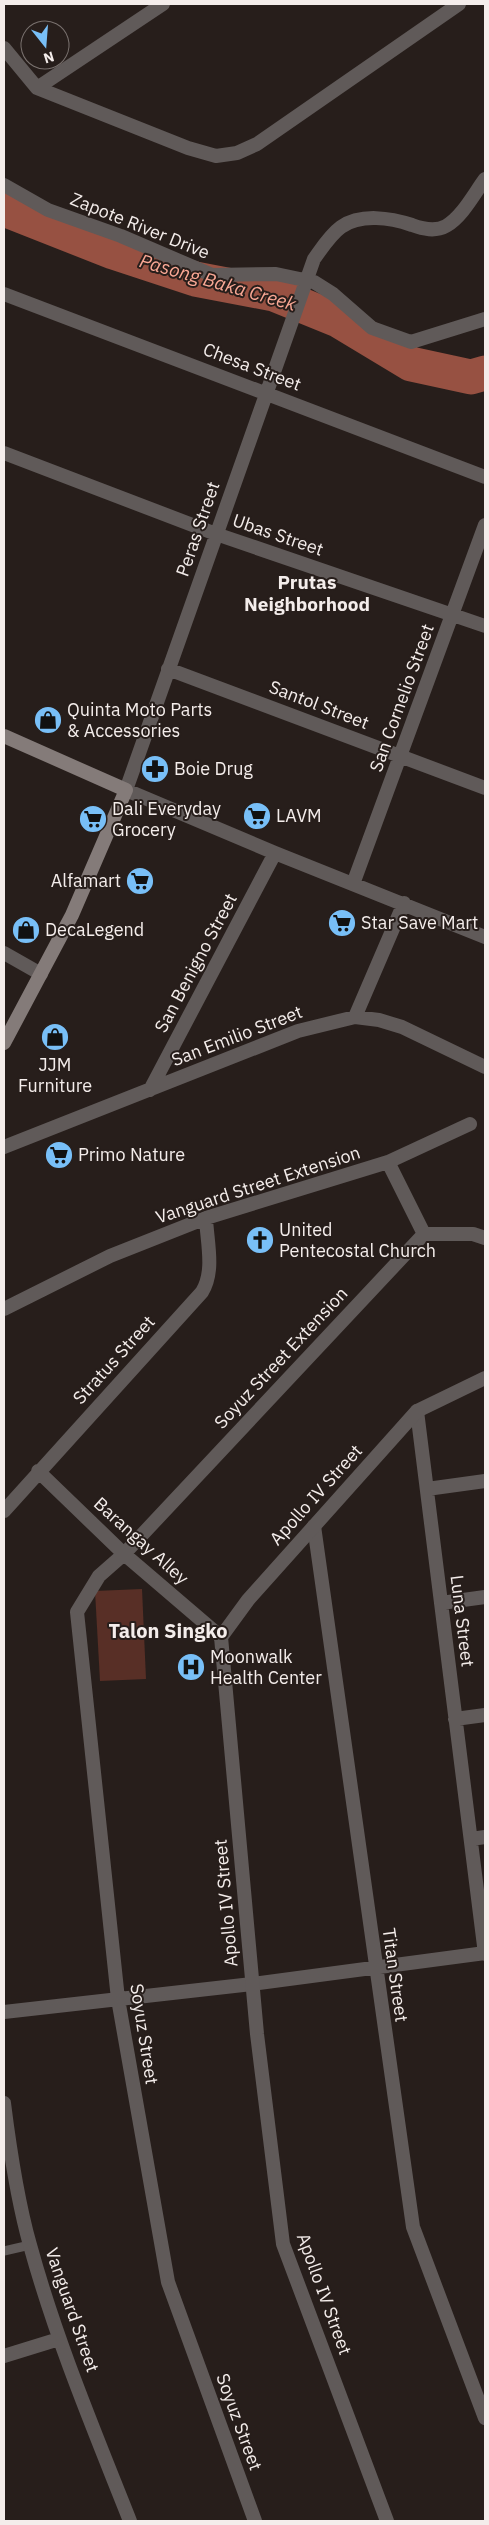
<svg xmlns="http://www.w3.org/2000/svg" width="489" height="2525" viewBox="0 0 489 2525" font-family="'IBM Plex Sans',sans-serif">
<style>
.green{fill:#582f26}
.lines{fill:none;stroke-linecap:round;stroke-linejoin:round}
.river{stroke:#975142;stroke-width:35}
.service{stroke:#605a59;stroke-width:9}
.minor{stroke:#605a59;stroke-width:14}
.tertiary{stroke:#605a59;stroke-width:14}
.secondary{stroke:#847b79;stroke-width:14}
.labels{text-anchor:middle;stroke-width:4;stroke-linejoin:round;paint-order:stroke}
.street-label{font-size:18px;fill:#f4edeb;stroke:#271e1b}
.poi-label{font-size:18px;fill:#f4edeb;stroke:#271e1b;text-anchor:start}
.water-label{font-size:19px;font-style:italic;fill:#faa895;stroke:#271e1b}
.neighbourhood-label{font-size:19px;font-weight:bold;fill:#f4edeb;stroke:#271e1b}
.quarter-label{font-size:20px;font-weight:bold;fill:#f4edeb;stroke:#271e1b}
</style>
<rect width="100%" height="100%" fill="#271e1b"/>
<path class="green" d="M142 1589 146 1679 100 1681 95 1591Z"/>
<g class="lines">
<path class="river" d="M4 209 113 252 195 279 274 294 338 320 411 364 471 377 485 373"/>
<path class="service" d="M4 2251 30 2245"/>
<path class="minor" d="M4 48 37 88
M37 88 188 148 216 156 237 153 257 144 459 4
M37 88 163 4
M485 179C474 194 462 217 446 226 435 232 423 229 412 225 391 218 361 213 341 227 330 235 322 248 314 259L126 790 275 853 485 937
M4 185 48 210 121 236 212 275 276 274 314 282 333 294 372 328 411 342 485 319
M4 294 485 477
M4 453 216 534 485 626
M168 669 485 788
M353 884 485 525
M4 953 41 974
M355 1017 404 903
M150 1090 275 853
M4 1147 298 1031 355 1017 379 1020 402 1027 485 1067
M388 1162 424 1234
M4 1309 110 1256 206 1218 388 1162 470 1124
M417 1411 485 1954
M38 1471 124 1554 221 1637
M427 1489 485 1481
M4 1511 202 1292C215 1271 207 1242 206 1218
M314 1526 413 2227 485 2418
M441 1603 485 1597
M455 1719 485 1715
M471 1839 485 1837
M4 2012 252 1984 485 1953
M4 2103C10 2151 17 2199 30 2245 56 2340 94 2430 130 2521
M4 2356 59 2339
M255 2521 168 2282 118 1999 77 1612 99 1576 124 1554 424 1234H473L485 1238"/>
<path class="tertiary" d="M387 2521 283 2244 257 2034 221 1637 248 1600 417 1411 485 1378"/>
<path class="secondary" d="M4 736 126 790 72 915 4 1043"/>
</g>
<defs>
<symbol id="shop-disc" viewBox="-11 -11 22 22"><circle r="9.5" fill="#78bff7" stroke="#271e1b"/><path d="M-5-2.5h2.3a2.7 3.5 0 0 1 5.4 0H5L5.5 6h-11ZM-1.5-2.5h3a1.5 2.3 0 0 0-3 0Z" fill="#111"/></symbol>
<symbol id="pharmacy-disc" viewBox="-11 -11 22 22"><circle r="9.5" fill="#78bff7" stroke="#271e1b"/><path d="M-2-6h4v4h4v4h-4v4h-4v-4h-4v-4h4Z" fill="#111"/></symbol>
<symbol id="supermarket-disc" viewBox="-11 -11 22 22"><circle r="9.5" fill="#78bff7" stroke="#271e1b"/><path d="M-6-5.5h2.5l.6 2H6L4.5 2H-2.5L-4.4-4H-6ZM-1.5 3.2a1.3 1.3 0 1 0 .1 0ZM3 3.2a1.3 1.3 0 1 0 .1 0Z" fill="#111"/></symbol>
<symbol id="church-disc" viewBox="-11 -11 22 22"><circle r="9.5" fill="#78bff7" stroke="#271e1b"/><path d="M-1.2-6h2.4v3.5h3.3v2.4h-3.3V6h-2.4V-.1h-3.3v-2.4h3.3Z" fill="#111"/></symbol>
<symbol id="hospital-disc" viewBox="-11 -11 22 22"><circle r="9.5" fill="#78bff7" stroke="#271e1b"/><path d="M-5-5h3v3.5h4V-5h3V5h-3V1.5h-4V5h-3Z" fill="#111"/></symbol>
</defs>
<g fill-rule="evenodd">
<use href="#shop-disc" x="32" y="704" width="32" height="32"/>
<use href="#pharmacy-disc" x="139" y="753" width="32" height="32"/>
<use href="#supermarket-disc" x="241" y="800" width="32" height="32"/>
<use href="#supermarket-disc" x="77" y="803" width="32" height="32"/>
<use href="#supermarket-disc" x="124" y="865" width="32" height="32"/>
<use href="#supermarket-disc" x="326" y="907" width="32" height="32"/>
<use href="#shop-disc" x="10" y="914" width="32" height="32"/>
<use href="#shop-disc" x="39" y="1021" width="32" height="32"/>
<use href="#supermarket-disc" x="43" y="1139" width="32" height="32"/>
<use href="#church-disc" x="244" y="1224" width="32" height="32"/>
<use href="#hospital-disc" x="175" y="1651" width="32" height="32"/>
</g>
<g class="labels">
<g class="street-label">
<text transform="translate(140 226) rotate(22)" y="6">Zapote River Drive</text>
<text transform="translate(252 367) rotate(21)" y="6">Chesa Street</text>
<text transform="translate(198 529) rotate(-71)" y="6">Peras Street</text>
<text transform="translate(278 535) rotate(19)" y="6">Ubas Street</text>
<text transform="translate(402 698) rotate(-70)" y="6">San Cornelio Street</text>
<text transform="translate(319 705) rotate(21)" y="6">Santol Street</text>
<text transform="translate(196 963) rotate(-62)" y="6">San Benigno Street</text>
<text transform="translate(237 1036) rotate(-21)" y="6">San Emilio Street</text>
<text transform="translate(258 1185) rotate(-18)" y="6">Vanguard Street Extension</text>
<text transform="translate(281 1358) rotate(-47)" y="6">Soyuz Street Extension</text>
<text transform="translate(114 1360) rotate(-48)" y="6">Stratus Street</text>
<text transform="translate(316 1495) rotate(-48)" y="6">Apollo IV Street</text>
<text transform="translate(141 1541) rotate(42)" y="6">Barangay Alley</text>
<text transform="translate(462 1621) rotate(83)" y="6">Luna Street</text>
<text transform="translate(226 1903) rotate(-95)" y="6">Apollo IV Street</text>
<text transform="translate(395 1975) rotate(82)" y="6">Titan Street</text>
<text transform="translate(144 2034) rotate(81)" y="6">Soyuz Street</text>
<text transform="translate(324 2294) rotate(70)" y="6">Apollo IV Street</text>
<text transform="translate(72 2310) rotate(71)" y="6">Vanguard Street</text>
<text transform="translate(239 2422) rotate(70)" y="6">Soyuz Street</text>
</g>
<g class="poi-label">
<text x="67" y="716">Quinta Moto Parts<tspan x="67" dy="21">&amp; Accessories</tspan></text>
<text x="174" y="775">Boie Drug</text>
<text x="112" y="815">Dali Everyday<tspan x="112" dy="21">Grocery</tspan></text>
<text x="276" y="822">LAVM</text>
<text x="121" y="887" text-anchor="end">Alfamart</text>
<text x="361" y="929">Star Save Mart</text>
<text x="45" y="936">DecaLegend</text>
<text x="55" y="1071" text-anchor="middle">JJM<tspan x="55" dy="21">Furniture</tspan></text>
<text x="78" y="1161">Primo Nature</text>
<text x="279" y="1236">United<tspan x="279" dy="21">Pentecostal Church</tspan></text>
<text x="210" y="1663">Moonwalk<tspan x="210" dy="21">Health Center</tspan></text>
</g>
<g class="water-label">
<text transform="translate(218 282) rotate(16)" y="7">Pasong Baka Creek</text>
</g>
<g class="neighbourhood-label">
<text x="307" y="589">Prutas<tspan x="307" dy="22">Neighborhood</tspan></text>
</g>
<g class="quarter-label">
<text x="168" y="1638">Talon Singko</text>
</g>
</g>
<rect width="489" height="2525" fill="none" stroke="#f4edeb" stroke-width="10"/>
<g transform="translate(45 45) rotate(163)"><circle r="24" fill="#271e1b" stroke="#79716e"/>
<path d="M0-4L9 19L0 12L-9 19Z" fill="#78bff7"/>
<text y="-8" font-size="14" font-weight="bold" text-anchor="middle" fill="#f4edeb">N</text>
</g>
</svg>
